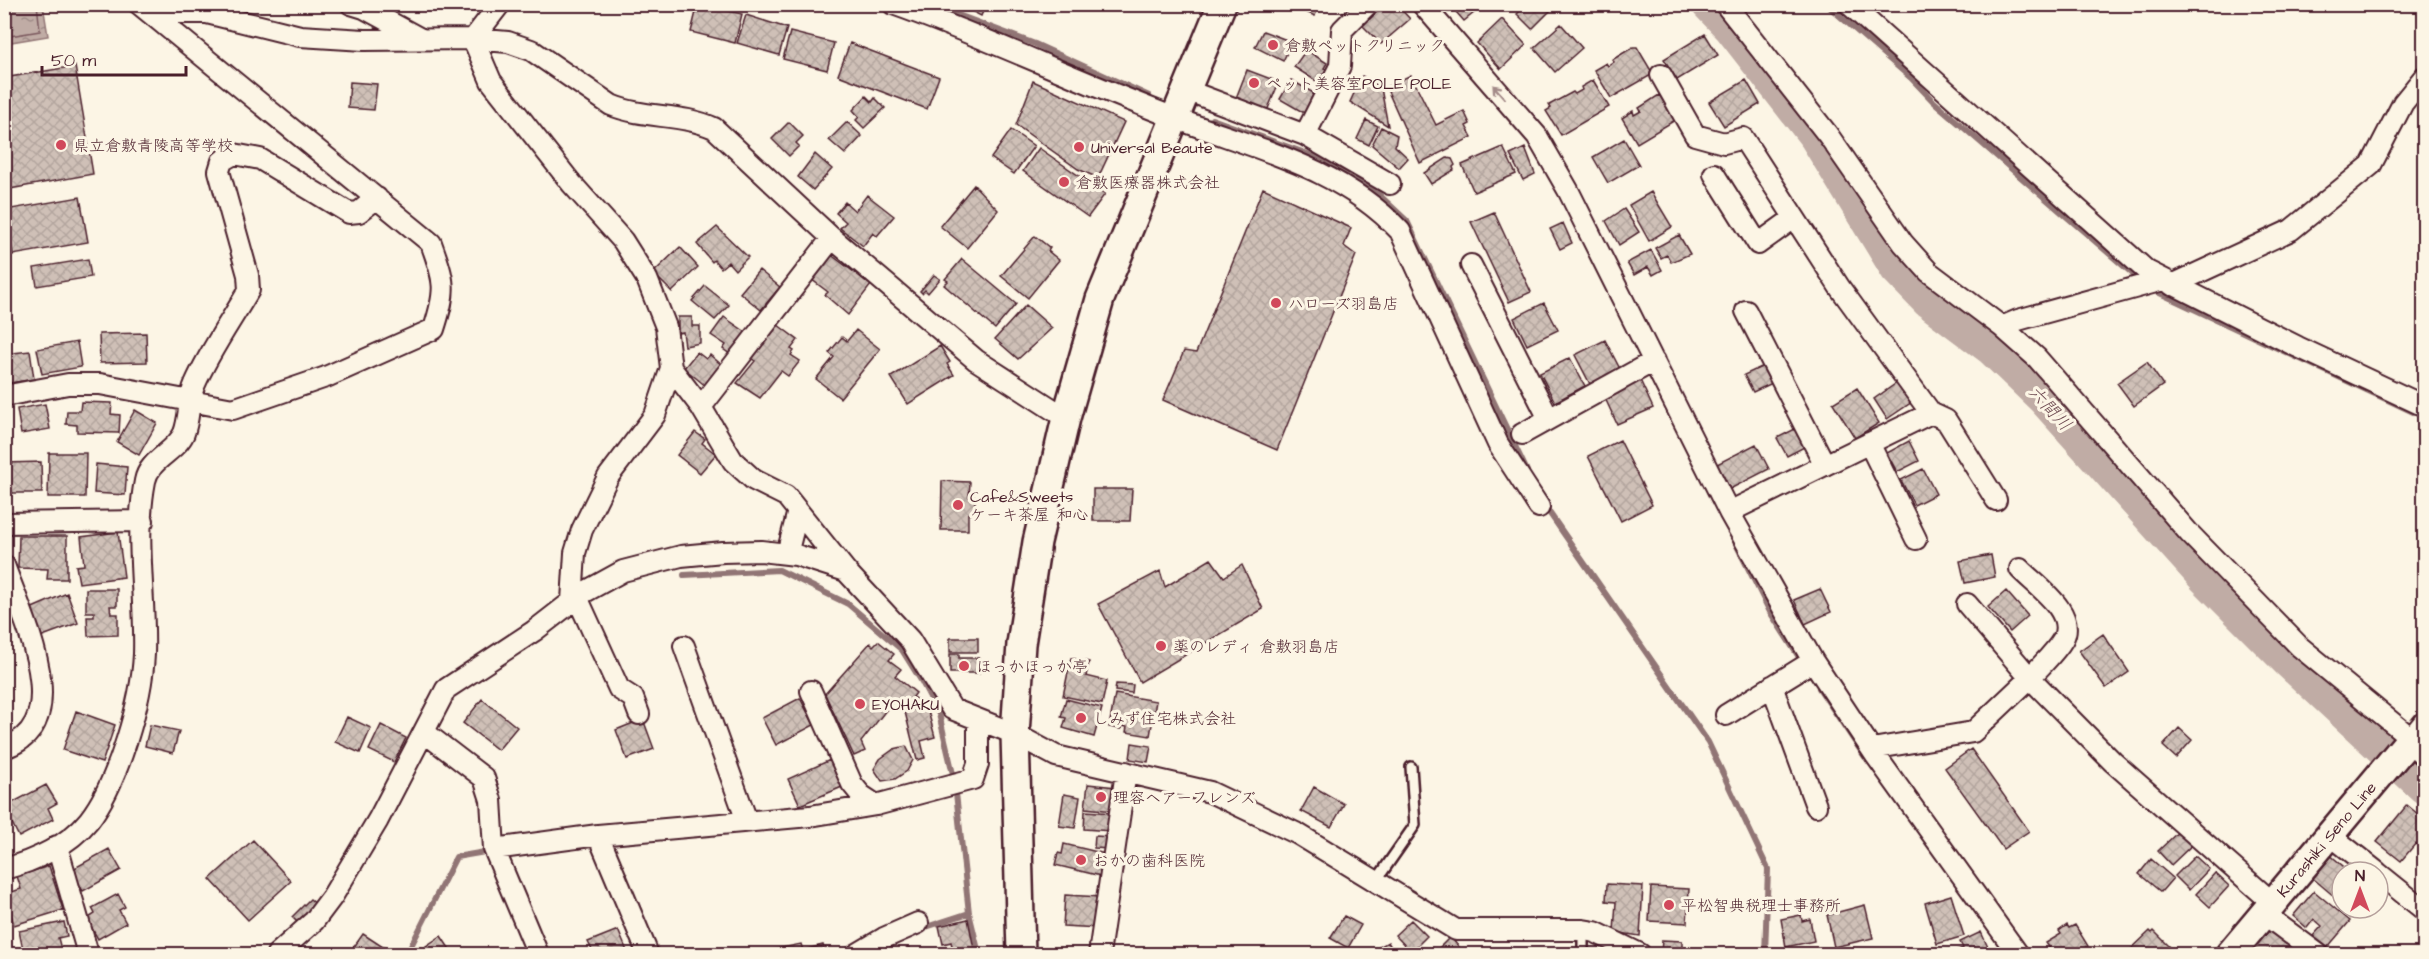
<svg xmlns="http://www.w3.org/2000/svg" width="2429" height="959" viewBox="0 0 2429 959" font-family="'Architects Daughter','Klee One',sans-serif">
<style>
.water{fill:url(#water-ripples);stroke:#917474;stroke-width:1.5}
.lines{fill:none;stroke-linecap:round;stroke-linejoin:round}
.shore{stroke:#79575c;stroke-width:1.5}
.stream{stroke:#917474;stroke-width:6}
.river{stroke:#c0aca5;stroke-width:34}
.building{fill:url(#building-cross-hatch);stroke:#4a1f2b;stroke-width:1.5}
.lane-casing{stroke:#4a1f2b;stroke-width:14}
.street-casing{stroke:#4a1f2b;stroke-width:24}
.secondary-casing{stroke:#4a1f2b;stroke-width:32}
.lane{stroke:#fcf5e5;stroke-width:9}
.street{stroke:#fcf5e5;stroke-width:20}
.secondary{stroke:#fcf5e5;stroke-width:27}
.oneway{stroke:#a38a88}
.poi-dot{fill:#d1495b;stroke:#fcf5e5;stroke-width:2}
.labels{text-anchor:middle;stroke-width:6;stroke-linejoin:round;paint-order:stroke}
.poi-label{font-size:16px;fill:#4a1f2b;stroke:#fcf5e5;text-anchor:start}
.street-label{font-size:16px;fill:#4a1f2b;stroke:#fcf5e5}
.water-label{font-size:18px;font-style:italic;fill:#6d4950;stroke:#fcf5e5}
</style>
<defs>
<pattern id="water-ripples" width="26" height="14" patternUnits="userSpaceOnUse" patternTransform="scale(1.5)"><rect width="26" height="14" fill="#c0aca5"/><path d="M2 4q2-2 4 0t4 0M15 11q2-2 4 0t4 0" fill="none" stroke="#9e8b87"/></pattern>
<pattern id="building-cross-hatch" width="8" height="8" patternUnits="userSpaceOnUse" patternTransform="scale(1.5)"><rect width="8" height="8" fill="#cfc0b7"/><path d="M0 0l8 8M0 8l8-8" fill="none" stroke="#b3a59e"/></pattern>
</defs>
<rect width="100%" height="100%" fill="#fcf5e5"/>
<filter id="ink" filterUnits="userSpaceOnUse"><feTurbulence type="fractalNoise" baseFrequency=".0167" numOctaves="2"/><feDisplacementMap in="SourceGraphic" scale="12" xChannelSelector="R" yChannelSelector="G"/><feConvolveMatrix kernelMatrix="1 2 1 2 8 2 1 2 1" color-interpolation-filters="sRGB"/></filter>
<g filter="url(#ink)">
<path class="water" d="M5 4 43 5 48 36 5 43Z"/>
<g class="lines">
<path class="shore" d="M4 37 40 31 37 4"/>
<path class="stream" d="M929 4 1035 44 1149 96
M1826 4 1911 78 1933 101 2141 281
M1212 119 1313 156 1377 193 1407 221 1527 471
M2149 288 2424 417
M1544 505 1708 742 1768 869 1765 954
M1733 538 1770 612 1804 665
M684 575 779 570 848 604 902 650 922 682 939 714 953 774
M1819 688 1865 757
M969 913 979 954
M920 929 969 913 956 793
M407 954 456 857 485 852"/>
<path class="river" d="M1708 4 1731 28 1816 137 1897 269 1928 301 1992 349 2043 398 2204 577 2288 661 2424 787"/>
</g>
<path class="building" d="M698 4 742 14 735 43 691 32Z
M958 4H986L981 16Z
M1287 4H1319L1315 16Z
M1385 4H1396L1410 19 1381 44 1363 26Z
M1449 4H1485L1464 21Z
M1527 4H1547L1552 9 1532 29 1517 14Z
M746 15 787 28 779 55 737 43Z
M1502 19 1526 45 1501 69 1477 43Z
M1561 24 1582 48 1555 72 1534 48Z
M1263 31 1292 42 1283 61 1255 47Z
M790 32 834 43 827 70 783 59Z
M1705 34 1718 55 1677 80 1664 59Z
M850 43 939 77 927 109 838 75Z
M1633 47H1637L1653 74 1611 98 1594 70 1606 63 1608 66 1614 62 1612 60Z
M1306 50 1327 63 1324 68 1327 69 1320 79 1318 78 1316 81 1294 67Z
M75 66 93 174 4 190V78Z
M1247 70 1279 82 1267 111 1236 98Z
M1411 75 1436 125 1464 111 1470 124 1466 126 1472 137 1420 163 1386 87Z
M1362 76 1381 88 1388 126 1350 102Z
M1291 80 1317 95 1306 114 1280 99Z
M1593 80 1609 107 1561 135 1546 111 1551 108 1549 105 1573 92 1575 94 1582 90 1581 87Z
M1746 80 1760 104 1724 126 1709 102Z
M1033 81 1124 122 1098 178 1078 169 1016 125Z
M350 82 377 84 374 110 348 108Z
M1659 95 1662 99 1665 97 1677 119 1637 143 1622 118 1633 111 1634 115 1641 111 1639 108Z
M866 96 872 102 875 98 885 108 864 128 856 120 859 117 853 110Z
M1366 120 1378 126 1369 145 1357 139Z
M789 122 803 136 796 143 799 146 789 156 772 139Z
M847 122 862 136 845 154 829 140Z
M1381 127 1397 135 1395 146 1408 158 1399 168 1372 145Z
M1011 130 1034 146 1014 174 991 158Z
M1624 139 1639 165 1608 183 1593 157Z
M1503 147 1516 174 1474 192 1462 165Z
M1039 148 1105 194 1088 217 1023 171Z
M1525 148 1535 174 1523 180 1510 155Z
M815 154 832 169 813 190 798 177Z
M1447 158 1452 159 1455 165 1453 167 1454 170 1431 184 1424 173Z
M974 185 998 210 967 248 940 226Z
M1263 188 1351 228 1344 246 1356 255 1277 450 1163 400 1184 351 1196 353Z
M1651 192 1672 227 1649 241 1629 205Z
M867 195 894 216 877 236 873 233 863 246 840 228 846 222 836 213 845 202 855 211Z
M80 197 88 242 13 255 5 210Z
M1624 209 1639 232 1619 245 1606 221Z
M1494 212 1531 292 1509 302 1471 222Z
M1563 223 1572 243 1560 249 1550 229Z
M717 227 748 257 735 270 728 262 721 268 714 260 712 262 697 244Z
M1679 235 1690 254 1671 262 1667 255 1661 258 1655 248Z
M1035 236 1050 248 1048 251 1059 260 1028 298 1001 276Z
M680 247 698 267 672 292 653 273Z
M1651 250 1662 270 1653 275 1648 267 1634 275 1627 263Z
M830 254 871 285 848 315 825 295 828 292 811 279Z
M88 259 91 277 37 286 34 268Z
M962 259 1016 304 995 329 944 285 948 281 945 279Z
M759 270 780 287 761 310 740 293Z
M934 275 940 279 928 293 925 290 922 293 920 291Z
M705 286 729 305 715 320 692 301Z
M1544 303 1558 330 1527 345 1514 318Z
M1026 305 1052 328 1018 359 995 339Z
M678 317H692V326H700V343L685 346 683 332 678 333Z
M724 317 750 335 734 357 723 349 726 345 711 335Z
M774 322 798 340 791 349 794 351 791 355 800 361 788 376 781 371 760 398 737 383 755 361 748 356Z
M856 330 880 349 840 398 816 379 834 357 829 353 842 337 847 341Z
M146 333 147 362 100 363 99 334Z
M1605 340 1620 369 1590 384 1575 355Z
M77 342 81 367 42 374 37 349Z
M940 346 950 362 947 364 954 375 908 404 891 377Z
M30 351 34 379 4 384V354Z
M697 352 706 359 710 355 723 366 708 388 684 368Z
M1570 358 1585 386 1555 402 1540 373Z
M2147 362 2163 385 2134 406 2117 383Z
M1770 363 1779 380 1753 392 1744 375Z
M1640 380 1653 408 1617 424 1604 396Z
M1898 382 1912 402 1887 419 1874 399Z
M1857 388 1879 423 1855 438 1833 403Z
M81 402 112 403 111 414 120 415 119 433 77 432V425L66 424 67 411H80Z
M45 404 50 429 21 434 17 409Z
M135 410 157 423 139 455 117 442Z
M1803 425 1812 443 1787 456 1777 438Z
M695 432 705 439 702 443 716 454 700 473 677 455Z
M1620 440 1652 505 1621 521 1588 456Z
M1909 441 1919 461 1897 472 1887 453Z
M1756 444 1769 469 1730 489 1717 464Z
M49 453H86L85 497H48Z
M41 462 42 493H5V463Z
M96 464 127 467 125 495 94 493Z
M1923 469 1936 494 1914 505 1901 480Z
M942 481 970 482 969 497H975V514H968V530H941Z
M1093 489H1132L1130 521H1093Z
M118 532 124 577 79 583 76 566 84 565 81 537Z
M19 536H67V579H47L48 569 18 568Z
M1991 555 1995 577 1965 583 1960 561Z
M1211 559 1224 577 1242 565 1263 609 1140 682 1098 604 1160 571 1165 587Z
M86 589H117V606H110L111 614H118V635L88 636 87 617H94V612H86Z
M1820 589 1831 612 1805 624 1794 600Z
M2006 591 2028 616 2010 632 1988 607Z
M67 593 78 623 40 637 30 609Z
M2103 634 2129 672 2106 688 2079 651Z
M950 638H978V652H950Z
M878 641 894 654 889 660 901 669 895 676 916 693 913 697 927 707 935 737 921 741 925 758 917 760 904 708 894 700 861 742 865 751 854 756 825 694 870 643 873 646Z
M950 654H959V658H979V673H950Z
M1071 658 1089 662 1086 676 1107 681 1102 704 1063 696Z
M1116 684 1133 685 1132 693 1115 691Z
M1115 694 1156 701 1150 736 1126 732 1127 727 1121 726V729L1109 727Z
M800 698 814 725 776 745 762 718Z
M482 699 517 727 498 750 463 723Z
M1066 699 1102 708 1094 737 1063 728 1066 718 1061 717Z
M76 711 115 725 102 763 63 750Z
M347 717 371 728 360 753 335 742Z
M643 719 654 749 627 759 616 730Z
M150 725 179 731 173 753 145 746Z
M381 725 406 738 394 762 369 750Z
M2179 728 2192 740 2176 758 2163 746Z
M1132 743 1151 746 1148 762 1130 759Z
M906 746 913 760 907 771 895 779 882 781 874 769 880 759 894 749Z
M1971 749 2029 831 2003 849 1945 768Z
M830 760 842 787 800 805 788 779Z
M1088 784 1116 787 1114 811 1085 808Z
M46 785 57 803 48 808 53 819 19 837 4 807Z
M1314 787 1344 804 1331 827 1301 811Z
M1064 794 1080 797 1075 828 1059 826Z
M2407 805 2424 819V850L2416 843 2401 861 2377 842Z
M1085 811 1112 813 1111 831 1084 829Z
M2179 831 2192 845 2171 865 2158 851Z
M1095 836 1111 837 1110 849 1094 848Z
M253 840 291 881 248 920 210 879Z
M1064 844 1106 854 1101 876 1055 865 1058 853 1062 854Z
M109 849 121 870 83 891 71 870Z
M2328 853 2350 872H2342V903L2309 875Z
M2195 856 2209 869 2189 890 2175 876Z
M2151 859 2173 878 2161 892 2139 874Z
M49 866 63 910 14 925 5 894 21 889 17 876Z
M2215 873 2229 886 2210 907 2196 894Z
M1607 884 1643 886 1640 936 1614 932 1616 902 1606 901Z
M1651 887 1689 889 1687 923 1649 921Z
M2314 891 2350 921 2327 948 2313 936 2322 926 2314 919 2307 928 2293 916Z
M118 894 125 907 119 910 126 923 98 939 87 919 95 914 92 908Z
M1065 895 1101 897 1099 928 1063 926Z
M1951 895 1964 936 1937 944 1925 903Z
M310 899 318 906 300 925 292 917Z
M1865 905 1873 938 1834 947 1827 915Z
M2347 908H2363L2356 916Z
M1801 915 1802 921 1810 919 1814 941 1786 947 1781 919Z
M1344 916 1361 925 1348 948 1330 938Z
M968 919 975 954H954L951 942 943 944 939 926Z
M1411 920 1427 936 1411 952 1395 935Z
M64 922 67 936 58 938 62 953 24 954 19 931Z
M2265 923 2308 954H2252L2245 950Z
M2067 925 2069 928 2075 925 2088 946 2079 954H2054L2046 943 2061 934 2059 931Z
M618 930 627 951 619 954H594L588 942Z
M2150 931 2152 933 2154 931 2176 953 2126 954Z
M1981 932 1991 954H1948L1963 948 1960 942Z
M363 934 386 949 382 954H349Z
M441 936 453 954H431L426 946Z
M1450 937 1459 947 1451 954H1445L1439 948Z
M1662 940 1682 941V954H1661Z
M1388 942 1395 954H1377L1374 950Z
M801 944 804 954H753Z
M823 945 825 954H808L807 949Z
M909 948 914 954 923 948 927 954H895Z"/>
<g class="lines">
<defs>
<path id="lane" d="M1376 881 1415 825 1411 767
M1583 930V954"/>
<path id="street" d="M351 4 364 8 421 39
M893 4C989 38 1080 82 1175 118 1255 149 1339 166 1400 231L1498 444 1539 507
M1422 4 1537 136 1568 190 1729 512 1813 661 1876 756 2018 954
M1725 4 1828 135 1903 243 1929 272 2002 327 2037 358 2189 533 2300 647 2411 738 2424 722
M1849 4 2147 271 2298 347 2424 406
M151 13H207L300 36 364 40 473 39 508 42 531 50 611 105C645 119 681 113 714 128L832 238 701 407
M473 39 491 81 572 184 623 241 647 279 666 327 671 368 701 407 733 461 754 480 786 496 846 571 910 640 952 709 1015 734 1056 756 1210 792 1298 834 1456 930H1583L1595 932 1640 954
M473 39 500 4
M1661 75 1695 135 1724 143 1743 138 1840 288 1931 413 1946 420 1996 500
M1186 90 1305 135 1390 184
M1305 135 1340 66 1342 30 1368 4
M1714 174 1758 244 1794 218
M832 238 976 360 1066 418
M1471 265 1549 419 1654 361
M2172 285 2291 230 2371 165 2403 103 2424 77
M1746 311 1825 465
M2002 327 2018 320 2163 280
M4 396 68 384H100L233 409 326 377 434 329C447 289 445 282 431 243L139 4
M1522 434 1549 419
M1869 443 1916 539
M1729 512 1931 413
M4 523 143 521
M787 554 798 511
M4 565C21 614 78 724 4 748
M2020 569C2036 586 2077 612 2063 639 2055 653 2040 666 2030 678L2113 762 2273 903
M577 597 619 689 633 698 639 714
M572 601 575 553 582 530 608 477 655 415 671 368
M684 646 747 821
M1772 686 1816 806
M811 691 852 784 861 795 876 805
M1726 715 1813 661
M424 732 484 778 491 800 494 849 538 954
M1872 749 1973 732 2030 678 1967 604
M598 835 648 954
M2330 835 2377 872
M57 846 88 954
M494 849 598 835 810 816 876 805 973 779 978 764V721
M4 869C35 861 69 845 89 820 118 783 142 700 144 654 146 597 134 537 145 481 149 459 176 452 184 433 190 417 188 399 195 384 209 352 231 321 249 290L248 275 219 171 222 161 234 154 260 159 349 213 359 212 377 198
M2378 873 2424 910
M2264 914 2318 954
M277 954 314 921 332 897 378 820 446 689 534 631 583 593 623 571 681 556 723 552 761 551 796 555 846 571
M857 954 884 938 918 923
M1099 954 1126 772"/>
<path id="secondary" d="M1021 954 1015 734 1021 644 1037 542 1066 418 1100 299 1222 4
M2230 954 2411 738 2424 751"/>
</defs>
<use href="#lane" class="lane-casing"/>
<use href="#street" class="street-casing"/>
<use href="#secondary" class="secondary-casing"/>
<use href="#lane" class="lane"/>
<use href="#street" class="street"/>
<use href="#secondary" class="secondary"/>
</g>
<defs><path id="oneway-shaft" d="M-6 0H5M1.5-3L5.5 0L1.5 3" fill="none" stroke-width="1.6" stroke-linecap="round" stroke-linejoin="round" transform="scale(1.5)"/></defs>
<use class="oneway" href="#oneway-shaft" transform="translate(1499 92) rotate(-131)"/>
</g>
<g class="poi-dot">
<circle cx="1273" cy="45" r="6"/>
<circle cx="1254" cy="83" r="6"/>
<circle cx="61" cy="145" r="6"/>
<circle cx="1079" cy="147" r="6"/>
<circle cx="1064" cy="182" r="6"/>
<circle cx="1276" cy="303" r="6"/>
<circle cx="958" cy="505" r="6"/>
<circle cx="1161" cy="646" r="6"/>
<circle cx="964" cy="666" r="6"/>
<circle cx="860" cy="704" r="6"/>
<circle cx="1081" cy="718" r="6"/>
<circle cx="1101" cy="797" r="6"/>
<circle cx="1081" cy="860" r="6"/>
<circle cx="1669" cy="905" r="6"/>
</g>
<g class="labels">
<g class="poi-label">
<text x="1285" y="51">倉敷ペットクリニック</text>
<text x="1266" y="89">ペット美容室POLE POLE</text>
<text x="73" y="151">県立倉敷青陵高等学校</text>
<text x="1091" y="153">Universal Beaute</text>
<text x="1076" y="188">倉敷医療器株式会社</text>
<text x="1288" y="309">ハローズ羽島店</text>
<text x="970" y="502">Cafe&amp;Sweets<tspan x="970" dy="18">ケーキ茶屋 和心</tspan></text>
<text x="1173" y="652">薬のレディ 倉敷羽島店</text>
<text x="976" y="672">ほっかほっか亭</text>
<text x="872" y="710">EYOHAKU</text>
<text x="1093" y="724">しみず住宅株式会社</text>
<text x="1113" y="803">理容ヘアーフレンズ</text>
<text x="1093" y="866">おかの歯科医院</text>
<text x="1681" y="911">平松智典税理士事務所</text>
</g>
<g class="street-label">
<text transform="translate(2326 839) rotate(-50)" y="6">Kurashiki Seno Line</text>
</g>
<g class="water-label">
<text transform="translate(2050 408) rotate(47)" y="6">六間川</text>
</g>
</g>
<rect width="2429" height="959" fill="none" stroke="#fcf5e5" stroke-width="24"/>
<rect x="12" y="12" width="2405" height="935" fill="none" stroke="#4a1f2b" stroke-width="2" filter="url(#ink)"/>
<g transform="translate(2360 890)"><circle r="28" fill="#fcf5e5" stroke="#b59f9b" stroke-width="1.5"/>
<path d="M0-4.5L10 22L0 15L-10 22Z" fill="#d1495b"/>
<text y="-9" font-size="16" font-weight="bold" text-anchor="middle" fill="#4a1f2b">N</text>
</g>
<path d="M42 66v9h144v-9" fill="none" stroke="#4a1f2b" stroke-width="3"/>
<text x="51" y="66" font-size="18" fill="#4a1f2b" stroke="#fcf5e5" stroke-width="4.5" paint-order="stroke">50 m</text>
</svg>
